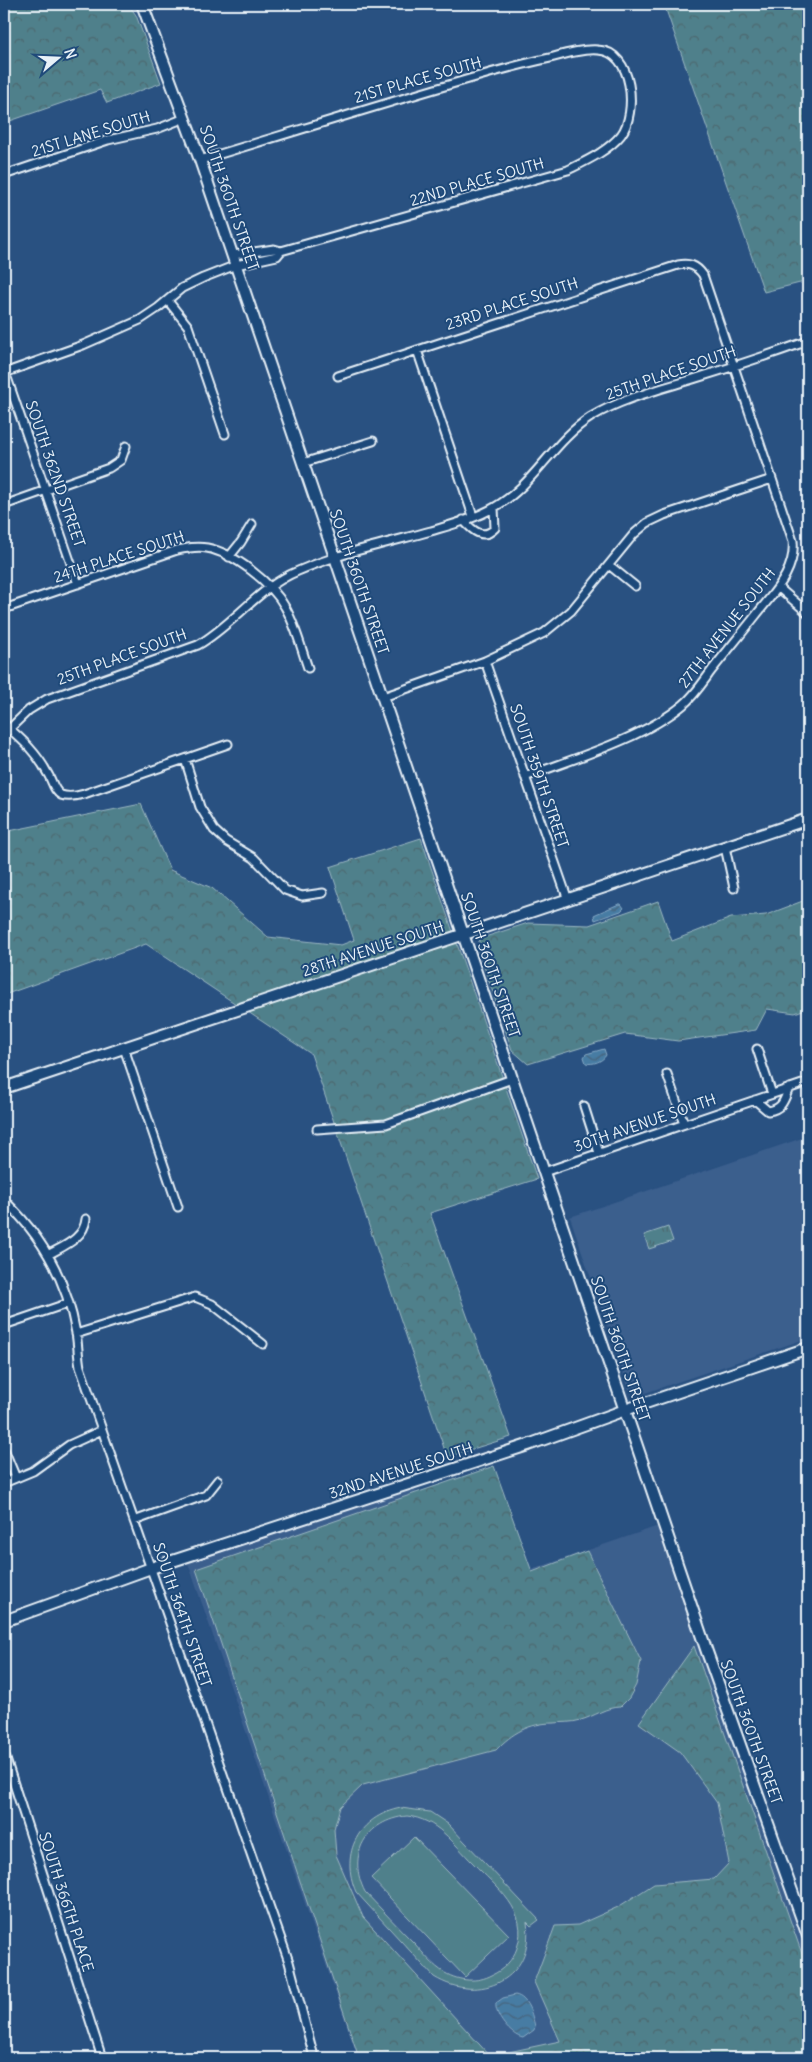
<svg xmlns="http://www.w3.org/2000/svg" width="812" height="2062" viewBox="0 0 812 2062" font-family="Delius,sans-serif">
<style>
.built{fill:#3b5e8d}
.grass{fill:#50808b;stroke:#9cb8c2;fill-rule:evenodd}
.forest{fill:url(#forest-crowns);stroke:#9cb8c2}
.park{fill:url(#park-tufts);stroke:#9cb8c2}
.water{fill:url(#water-waves);stroke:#87aac5}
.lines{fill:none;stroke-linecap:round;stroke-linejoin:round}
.street-casing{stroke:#e8f1f8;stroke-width:11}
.secondary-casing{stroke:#e8f1f8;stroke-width:14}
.street{stroke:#1f4a7a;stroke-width:7}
.secondary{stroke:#1f4a7a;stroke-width:10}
.labels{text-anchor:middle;stroke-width:4;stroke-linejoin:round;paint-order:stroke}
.street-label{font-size:15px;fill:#e8f1f8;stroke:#1f4a7a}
</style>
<defs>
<pattern id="forest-crowns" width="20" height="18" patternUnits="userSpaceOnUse" patternTransform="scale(1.25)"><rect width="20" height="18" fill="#50808b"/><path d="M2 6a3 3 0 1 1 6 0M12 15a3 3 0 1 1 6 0" fill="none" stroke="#4c676e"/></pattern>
<pattern id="park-tufts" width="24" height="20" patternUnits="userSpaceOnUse" patternTransform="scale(1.25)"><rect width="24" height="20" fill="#50808b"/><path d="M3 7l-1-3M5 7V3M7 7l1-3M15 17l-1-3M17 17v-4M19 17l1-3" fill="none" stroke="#4c676e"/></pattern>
<pattern id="water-waves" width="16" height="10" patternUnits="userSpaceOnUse" patternTransform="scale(1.25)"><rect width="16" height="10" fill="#467ba3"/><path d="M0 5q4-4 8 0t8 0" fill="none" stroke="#46647b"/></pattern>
</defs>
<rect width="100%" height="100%" fill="#295181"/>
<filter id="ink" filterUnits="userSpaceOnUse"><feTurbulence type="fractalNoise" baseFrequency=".02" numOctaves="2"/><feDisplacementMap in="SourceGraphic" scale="10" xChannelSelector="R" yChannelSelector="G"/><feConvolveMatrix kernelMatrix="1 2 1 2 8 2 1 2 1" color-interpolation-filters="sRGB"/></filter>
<g filter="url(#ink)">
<path class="built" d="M808 1136V1338L639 1395 633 1394 629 1389 570 1217Z
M413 1483 452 1597 664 1524 808 1936V2058H358L186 1557Z"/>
<path class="grass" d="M401 1808 430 1812 448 1824 539 1920 531 1926 527 1922C535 1979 480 2005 434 1977L356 1892C339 1853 359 1816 401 1808ZM407 1816C437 1819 453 1843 473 1863 496 1887 530 1911 517 1948 513 1960 503 1970 492 1975 477 1983 459 1981 445 1973 433 1966 424 1954 415 1944 398 1927 382 1910 365 1892 346 1855 366 1820 407 1816Z
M414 1837 509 1935 465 1977 371 1878Z"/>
<path class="forest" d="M4 4H128L136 15 161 83 107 103 100 90 4 123Z
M664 4H808V281L764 292Z
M141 804 170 870 212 888 268 937 341 945 354 940 330 867 421 838 537 1179 430 1213 511 1437 447 1457 311 1054 146 944 4 995V832Z
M808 899V1008L795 1013 767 1009 756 1030 678 1041 625 1034 528 1064 512 1050 479 951V941L482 938 528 923 589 925 658 901 672 941 731 918 766 915Z
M494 1466 532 1572 587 1551 641 1661 636 1685 629 1698 620 1707C606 1707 595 1716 581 1720 571 1723 563 1722 554 1723 529 1723 512 1733 496 1750L363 1785 340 1807 334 1829 336 1855 363 1917 490 2056 560 2041 534 1982 555 1926 578 1925 618 1907 654 1884 714 1879 729 1863 717 1803 680 1752 639 1723 694 1646 808 1971V2058H359L196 1569Z"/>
<path class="park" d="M668 1227 673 1241 649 1249 644 1235Z"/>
<path class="water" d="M619 904H621L624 908 621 911 595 920 594 915 596 914Z
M604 1049 606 1055C603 1061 593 1065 586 1063L584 1057 586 1054Z
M515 1995C528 1997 532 2015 535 2026L534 2030 523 2038C511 2036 494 2015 496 2003L503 1998Z"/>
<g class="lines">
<defs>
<path id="street" d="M4 175 108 140 157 129 185 118
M233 255 274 249 281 251
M168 301 188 326 225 434
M417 350 473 516
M5 372 78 584
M4 373 83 345 140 320 158 308 182 288 203 278 236 265 277 256 281 251 568 170C586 161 608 151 621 135 638 113 633 51 598 50 582 49 565 54 550 58 522 64 496 71 469 79 379 105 290 133 200 160
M338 376 678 265C689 263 696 265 703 275L793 541C796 571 774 592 757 614 742 633 727 651 712 670 703 682 695 695 683 705 642 739 575 758 525 777
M303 463 373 441
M4 505 109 468 121 460 126 446
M463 520C472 530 483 541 495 528L494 508
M229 557 241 542 252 524
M609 565 635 586
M778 587 808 613
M4 609 177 550C187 548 197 546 207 548 234 553 272 583 285 607 296 626 301 648 308 668
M485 661 568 900
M383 697 485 661 544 633 571 611 634 534 647 523 664 515 772 479
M4 724C22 739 38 754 49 776 53 783 54 791 61 795 69 798 77 796 84 794L228 744
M4 734 29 710 47 699 198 645C234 624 259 587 298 571 340 553 387 543 431 531 451 525 477 518 495 507 534 485 553 441 591 417 621 399 657 390 690 380 730 368 769 355 808 341
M185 759 200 807 214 830 226 841 254 858 285 890 302 896 323 893
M725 847 734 888
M124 1048 178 1207
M757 1049 772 1094
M667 1074 684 1124
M755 1100 768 1111C783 1109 784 1100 789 1088
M584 1106 599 1153
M317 1129 386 1124 512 1079
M544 1172 808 1082
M4 1200C42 1236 67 1281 76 1333 78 1344 78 1356 80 1367L289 1962 313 2053
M4 1211 9 1205
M48 1255C63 1246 84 1239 86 1219
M4 1325 69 1303
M76 1334 195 1297 212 1304 263 1344
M4 1449 16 1478
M4 1483 33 1471 69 1445 102 1430
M134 1521 206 1495 218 1480
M4 1753 102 2058"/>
<path id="secondary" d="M142 4 200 160 707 1652 808 1936
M4 1088 808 819
M4 1621 151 1568 528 1445 625 1410 808 1348"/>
</defs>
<use href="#street" class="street-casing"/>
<use href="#secondary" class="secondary-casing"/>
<use href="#street" class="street"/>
<use href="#secondary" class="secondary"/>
</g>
</g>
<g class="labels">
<g class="street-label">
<text transform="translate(418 80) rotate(-16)" y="5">21ST PLACE SOUTH</text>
<text transform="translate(91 134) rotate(-17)" y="5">21ST LANE SOUTH</text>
<text transform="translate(477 182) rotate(-16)" y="5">22ND PLACE SOUTH</text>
<text transform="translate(229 198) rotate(71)" y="5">SOUTH 360TH STREET</text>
<text transform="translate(512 304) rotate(-18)" y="5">23RD PLACE SOUTH</text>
<text transform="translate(671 373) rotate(-19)" y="5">25TH PLACE SOUTH</text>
<text transform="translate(55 474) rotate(71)" y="5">SOUTH 362ND STREET</text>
<text transform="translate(119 557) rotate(-18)" y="5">24TH PLACE SOUTH</text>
<text transform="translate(359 582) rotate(71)" y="5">SOUTH 360TH STREET</text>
<text transform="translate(727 628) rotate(-52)" y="5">27TH AVENUE SOUTH</text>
<text transform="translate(122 657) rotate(-20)" y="5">25TH PLACE SOUTH</text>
<text transform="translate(539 776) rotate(71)" y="5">SOUTH 359TH STREET</text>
<text transform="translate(373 949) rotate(-18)" y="5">28TH AVENUE SOUTH</text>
<text transform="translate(490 965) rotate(71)" y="5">SOUTH 360TH STREET</text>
<text transform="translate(645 1123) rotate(-19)" y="5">30TH AVENUE SOUTH</text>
<text transform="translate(620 1349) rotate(71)" y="5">SOUTH 360TH STREET</text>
<text transform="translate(401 1471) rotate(-18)" y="5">32ND AVENUE SOUTH</text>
<text transform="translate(182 1615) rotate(71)" y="5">SOUTH 364TH STREET</text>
<text transform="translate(751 1732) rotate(70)" y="5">SOUTH 360TH STREET</text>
<text transform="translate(66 1902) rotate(72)" y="5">SOUTH 366TH PLACE</text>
</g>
</g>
<rect width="812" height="2062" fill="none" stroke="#1f4a7a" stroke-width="20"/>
<rect x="10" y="10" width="792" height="2042" fill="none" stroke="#e8f1f8" stroke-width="2" filter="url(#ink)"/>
<g transform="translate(58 58) rotate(71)" stroke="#1f4a7a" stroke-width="4" paint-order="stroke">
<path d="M0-4L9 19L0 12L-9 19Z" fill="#e8f1f8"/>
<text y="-8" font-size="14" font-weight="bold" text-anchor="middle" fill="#e8f1f8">N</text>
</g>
</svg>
